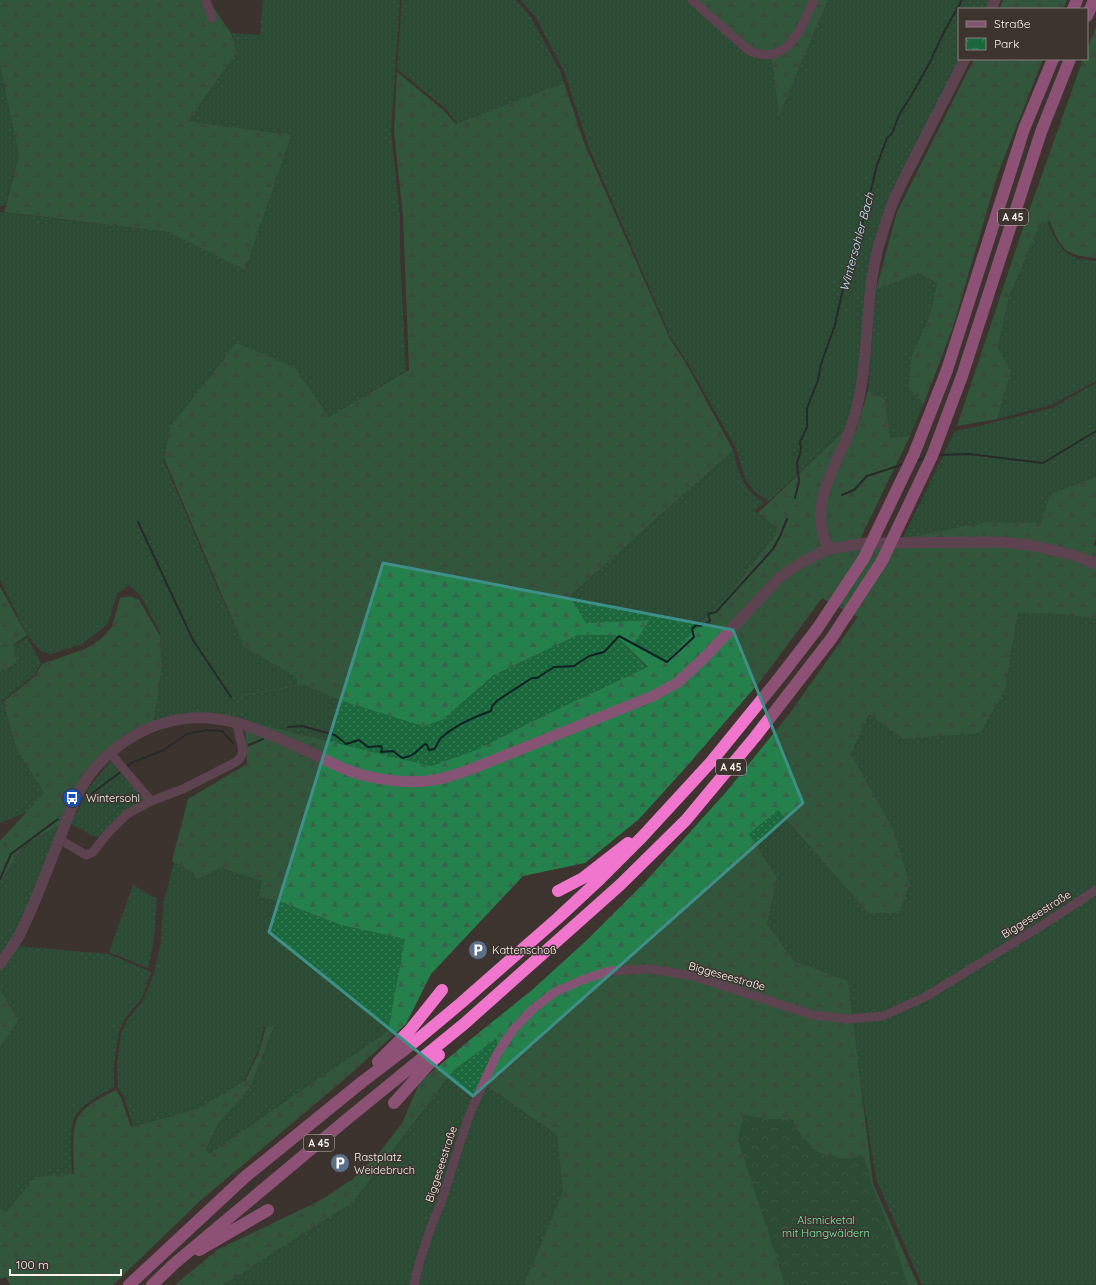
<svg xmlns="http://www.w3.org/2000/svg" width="1096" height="1285" viewBox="0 0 1096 1285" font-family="Quicksand,sans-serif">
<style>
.grass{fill:url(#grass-dots)}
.forest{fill:url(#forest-firs)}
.park{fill:url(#park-crowns)}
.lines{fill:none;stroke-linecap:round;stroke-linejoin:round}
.stream{stroke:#102125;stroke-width:2}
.minor{stroke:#855475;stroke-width:9}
.tertiary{stroke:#855475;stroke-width:11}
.motorway{stroke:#ef76cc;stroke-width:12}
.motorway-bridge{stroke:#ef76cc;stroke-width:12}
.marked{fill:none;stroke:#3e8f88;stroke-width:3;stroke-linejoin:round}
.labels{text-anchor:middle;stroke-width:3;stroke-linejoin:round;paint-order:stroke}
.shield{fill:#3d332f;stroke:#c1b9b6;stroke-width:1}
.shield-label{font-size:10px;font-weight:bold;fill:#f9f3f0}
.poi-label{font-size:11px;fill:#f9f3f0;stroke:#3d332f;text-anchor:start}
.street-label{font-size:11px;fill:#f9f3f0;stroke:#3d332f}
.park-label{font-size:11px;fill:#78eda2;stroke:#3d332f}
.water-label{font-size:12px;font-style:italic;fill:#b2eaf7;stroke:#3d332f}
</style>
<defs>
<pattern id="grass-dots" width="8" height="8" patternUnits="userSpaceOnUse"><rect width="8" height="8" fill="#1a683c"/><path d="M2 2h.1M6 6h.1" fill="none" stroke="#3c7e58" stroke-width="1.8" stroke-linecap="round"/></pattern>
<pattern id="forest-firs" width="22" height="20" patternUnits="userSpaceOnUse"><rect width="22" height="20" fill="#24814c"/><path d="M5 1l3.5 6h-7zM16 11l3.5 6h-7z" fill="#38654a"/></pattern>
<pattern id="park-crowns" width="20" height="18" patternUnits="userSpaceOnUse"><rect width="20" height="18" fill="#1a683c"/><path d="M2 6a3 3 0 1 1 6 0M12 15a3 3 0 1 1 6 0" fill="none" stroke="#3c7e58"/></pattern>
</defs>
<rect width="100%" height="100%" fill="#3d332f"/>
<path class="grass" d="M263 0H400L391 131 400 217V255L406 371 329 417 295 368 172 426 163 459 212 575 244 647 290 673 297 679V685L242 695 227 715 195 711 154 720 162 665 160 632 140 595 129 585 117 594 108 624 82 644 51 654 41 651 28 636 0 580V212L168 232 245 270 290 135 188 121 237 52 232 33 260 35Z
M402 0H516L530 16 560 71 564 83 458 124 445 108 397 69Z
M521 0H688L771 55 779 114 828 0H991L987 9H959V59L892 194 863 358 847 428 769 501 756 493 745 479 736 448 686 360 671 338 588 145 564 71 535 16Z
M0 65 19 156 5 205 0 206Z
M1047 221C1054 237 1061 255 1080 259 1085 260 1091 260 1096 261V381L1051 405 997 419 1011 371 998 348 1009 296 1041 223Z
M919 273 937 283 930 315 912 355 908 388 924 403 910 436 890 438 885 399 868 391 876 290Z
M1096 383V477L1050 494 1041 523 986 522 903 538 955 431 975 427 1052 408Z
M733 450C739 473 742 489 764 502L755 511 779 530 726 598 666 661 634 643 650 620 586 623 570 596Z
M1018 613H1047L1096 618V885L924 995 883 1015 852 1017 848 981 794 961 767 924 777 878 749 834 778 810 868 913H899L910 884 893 829 851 754 869 713 903 739 1005 690Z
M578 635H615L648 668 533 721 478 749 431 766 230 718 231 710 243 696 304 685 339 700 442 720 494 675Z
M27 637 41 663 34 675 2 701 17 750 44 793 27 812 0 823V672L16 664 13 647Z
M111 761 145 800 97 838 71 824 88 789Z
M61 824C44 870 29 917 0 957V882L23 846Z
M174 862 192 872 197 879 222 868 263 881 260 896 284 903 341 925 406 939 388 1031 209 1154 206 1148 218 1124 251 1086 275 1025 264 1027 258 1051 243 1083 197 1109 133 1126 124 1097 118 1088 117 1065 121 1033 128 1019 144 999 154 973 161 943 163 904Z
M133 885 157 899 154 940 148 968 109 952Z
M1096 893V1285H922L876 1179 862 1091 852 1021 883 1018Z
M15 946 108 954 151 972 142 998 126 1017 119 1031 114 1064V1087C103 1093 86 1102 78 1112 67 1126 72 1157 72 1175L35 1177 6 1212 0 1209V1047L18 1021 0 989V969Z
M496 1039 498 1048 412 1285H223L353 1202 454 1070Z
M484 1084 557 1135 563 1191 524 1285H415Z"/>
<path class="forest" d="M0 0H208L231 33 237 52 188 121 291 135 245 270 168 232 4 212 19 156 0 65Z
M694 0H828L779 115 771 54 749 49Z
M1003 0H1067L1063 9H999Z
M1096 27V258C1086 257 1073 256 1065 249 1058 243 1053 229 1050 221L1041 223 1009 296 998 348 1011 371 997 419 957 426 1022 231 1083 59H1087V49Z
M974 59H1043L998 173 953 327 924 403 908 388 912 355 930 315 937 283 919 273 876 290 897 212Z
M397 72 443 110 456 124 564 83 584 143 670 339 684 360 733 450 570 596 586 623 650 620 634 643 666 661 726 598 779 530 758 513 847 428 856 431 868 391 885 399 890 438 910 436 860 539 903 538 986 522 1041 523 1050 494 1096 477V538L1093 546H1096V618L1047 613H1018L1005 690 980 733 903 739 869 714 851 754 893 829 910 884 899 913H868L778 810 749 834 777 878 767 924 794 961 848 981 873 1184 918 1285H524L563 1191 557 1135 484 1084 499 1053 496 1039 454 1070 353 1202 223 1285H175L217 1250 321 1200 353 1179 379 1153 402 1123 420 1082 471 1039 532 990 587 940 646 881 727 791 790 713 858 617 822 598 762 679 688 765 639 819 585 863 523 876 431 974 406 1024 346 1078 201 1200 113 1285H10L6 1277 0 1279V1209L6 1212 35 1177 74 1174C74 1158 70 1127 80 1114 88 1104 105 1095 116 1090L121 1098 131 1127 197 1109 245 1081 259 1052 266 1027 275 1024 251 1086 218 1124 206 1148 209 1154 388 1031 405 939 341 925 284 903 259 896 262 881 222 868 197 879 192 872 172 861 188 799 247 764 245 721 431 766 478 749 533 721 648 667 615 635H578L494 675 442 720 423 726 339 700 304 685 243 696 231 710 230 718 194 714 107 749 61 824 23 846 0 882V841L44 793 17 750 3 702 35 676 42 664 85 649 101 639 112 627 120 598 130 596 139 600 160 636 162 665 154 720 195 711 227 715 242 695 297 685V679L290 673 244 647 164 458 171 426 237 343 295 368 329 417 409 370 403 216 394 131Z
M0 587 27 635 13 645 17 663 0 672Z
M0 989 18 1021 0 1047Z"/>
<path class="park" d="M743 1115 770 1119H792L801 1135 818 1152 840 1158 846 1159 864 1155 871 1182 890 1230 908 1285H785L738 1140Z"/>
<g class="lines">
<path class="stream" d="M937 455 969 454 1043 463 1096 431
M916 461 925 458
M842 495 854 490 867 476 904 464
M795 498 799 481 797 464 801 449 800 442 807 427V408L818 380 821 364 835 325 842 293 851 267C848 255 862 247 857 235L862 226 877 165 887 138 892 134 899 115 911 96 929 64 945 30 962 0
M138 522 193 640 231 697
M288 727 302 726 335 735 346 744 359 740 368 747 381 746 382 749 381 752 393 751 402 758C415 756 415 752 425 744L427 745 429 750 434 749C437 746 438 741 441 738 454 726 474 717 491 711L492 706 498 700 532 678H537L554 667 574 666 589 656 604 652 619 636 667 662 694 637 692 629 696 625 701 626 710 621 708 614 716 612 773 549 780 536 787 519
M249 745 263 739
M125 768 133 762 162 751 187 734 206 730 222 731 233 743
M91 794 122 771
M0 879 11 854 58 819"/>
<path class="minor" d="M206 0 212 18
M692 0 748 50C787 69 801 28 814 0
M110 753 151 801
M59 839 86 855 93 852 107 834 127 814 151 801 183 789 236 762C250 752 237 737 237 723
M414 1285 420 1260 430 1230 442 1200 460 1143 470 1113 484 1082 497 1054 513 1030 533 1009 555 992 582 980 609 971 649 969 693 976 813 1015 848 1019 883 1016 925 997 1044 924 1096 890"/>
<path class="tertiary" d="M991 9 995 0
M829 549C804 502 840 464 853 421 868 374 865 326 872 278 875 257 881 236 888 216 894 196 905 177 914 159 931 125 948 92 965 59
M0 964C5 956 11 949 16 941 20 935 23 928 26 921 38 896 47 869 58 843 68 817 77 789 95 768 126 733 170 712 217 719 248 723 277 738 305 750 326 760 348 773 371 777 394 782 416 784 439 779 449 777 459 773 469 770L653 696 677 683 706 656 780 577 804 561 829 549 866 543 999 542 1030 545 1052 550 1076 556 1096 564"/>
<path class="motorway" d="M1073 9 1077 0
M1087 16 1094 0
M947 370 1024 129 1053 59
M962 376 1041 132 1070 59
M558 891 583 878 628 843
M378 1062 410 1030 442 990
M394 1103 428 1065 439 1055
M199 1250 268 1210
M129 1285 245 1177 362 1082 412 1044 461 1003 558 918 601 878 642 837 711 762 780 677 817 629
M152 1285 175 1263 346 1120 464 1024 620 885 686 820 755 737 831 639"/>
<path class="motorway-bridge" d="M817 629 864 558 914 454 947 370
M831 639 882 561 932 456 962 376"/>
</g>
<path d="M0 0H1096V1285H0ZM383 563 733 630 803 803 473 1096 269 932Z" fill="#3d332f" fill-opacity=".55" fill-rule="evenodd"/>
<path class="marked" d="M383 563 733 630 803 803 473 1096 269 932Z"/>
<defs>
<symbol id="bus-disc" viewBox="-11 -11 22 22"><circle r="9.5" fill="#1a4fb4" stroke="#3d332f"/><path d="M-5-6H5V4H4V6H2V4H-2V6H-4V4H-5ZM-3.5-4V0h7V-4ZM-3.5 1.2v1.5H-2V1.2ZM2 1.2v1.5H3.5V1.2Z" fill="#fff"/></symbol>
<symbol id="parking-disc" viewBox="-11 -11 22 22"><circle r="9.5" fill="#5c6f8a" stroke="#3d332f"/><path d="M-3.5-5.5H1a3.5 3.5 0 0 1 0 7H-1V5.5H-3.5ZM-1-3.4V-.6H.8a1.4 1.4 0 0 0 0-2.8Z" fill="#fff"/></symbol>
</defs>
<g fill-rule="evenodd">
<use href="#bus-disc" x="61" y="787" width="22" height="22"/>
<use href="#parking-disc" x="467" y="939" width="22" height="22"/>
<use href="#parking-disc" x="329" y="1152" width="22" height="22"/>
</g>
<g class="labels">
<g class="shield">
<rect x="998" y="209" width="30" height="16" rx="3"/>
<rect x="716" y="759" width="30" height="16" rx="3"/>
<rect x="304" y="1135" width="30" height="16" rx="3"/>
</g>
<g class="shield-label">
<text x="1013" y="221">A 45</text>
<text x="731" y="771">A 45</text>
<text x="319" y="1147">A 45</text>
</g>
<g class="poi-label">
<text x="86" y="802">Wintersohl</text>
<text x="492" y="954">Kattenschoß</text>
<text x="354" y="1161">Rastplatz<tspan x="354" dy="13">Weidebruch</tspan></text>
</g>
<g class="street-label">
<text transform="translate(1036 914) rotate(-32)" y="4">Biggeseestraße</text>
<text transform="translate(727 976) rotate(16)" y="4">Biggeseestraße</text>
<text transform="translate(441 1164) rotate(-72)" y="4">Biggeseestraße</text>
</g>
<g class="park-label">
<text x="826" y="1224">Alsmicketal<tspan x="826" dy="13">mit Hangwäldern</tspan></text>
</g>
<g class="water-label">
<text transform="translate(857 242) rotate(-75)" y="4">Wintersohler Bach</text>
</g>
</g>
<rect x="958" y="8" width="130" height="52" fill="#3d332f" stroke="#88807c"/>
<rect x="966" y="21" width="20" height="6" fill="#855475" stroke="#88807c"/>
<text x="994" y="28" font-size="12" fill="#f9f3f0">Straße</text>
<rect x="966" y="38" width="20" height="12" fill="url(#park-crowns)" stroke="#88807c"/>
<text x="994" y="48" font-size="12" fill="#f9f3f0">Park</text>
<path d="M10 1269v6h111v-6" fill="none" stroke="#f9f3f0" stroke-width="2"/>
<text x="16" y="1269" font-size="12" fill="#f9f3f0" stroke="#3d332f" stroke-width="3" paint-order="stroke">100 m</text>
</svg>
